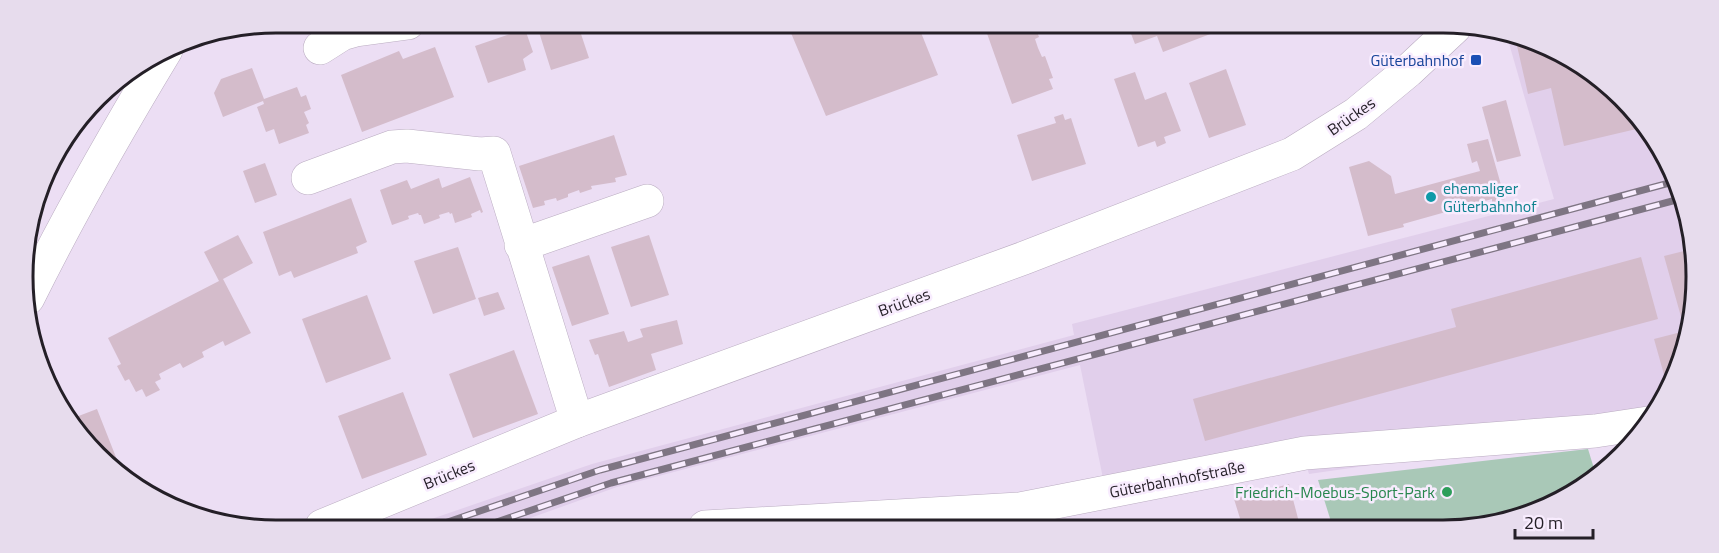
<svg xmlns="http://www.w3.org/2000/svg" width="1719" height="553" viewBox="0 0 1719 553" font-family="'Titillium Web',sans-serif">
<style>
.built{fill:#e1cfeb}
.green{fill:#a9c8b7}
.building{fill:#d4bccb}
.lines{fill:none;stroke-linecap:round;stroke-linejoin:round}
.minor-casing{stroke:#baacc1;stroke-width:34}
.major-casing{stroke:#baacc1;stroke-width:34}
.minor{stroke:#fff;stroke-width:33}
.major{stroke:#fff;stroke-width:33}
.rail-casing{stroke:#7e7583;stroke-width:7}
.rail{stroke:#f8ecfe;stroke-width:4.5;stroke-dasharray:14;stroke-linecap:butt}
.transit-dot{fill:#1a4fb4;stroke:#f8ecfe;stroke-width:2}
.culture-dot{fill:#0f9aa8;stroke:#f8ecfe;stroke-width:2}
.leisure-dot{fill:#2e9e5b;stroke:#f8ecfe;stroke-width:2}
.labels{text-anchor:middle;stroke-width:5;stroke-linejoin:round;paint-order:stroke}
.transit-label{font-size:16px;fill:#164399;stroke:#f8ecfe;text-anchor:end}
.street-label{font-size:16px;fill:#241f27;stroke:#f8ecfe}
.culture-label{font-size:16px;fill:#0d838f;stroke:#f8ecfe;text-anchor:start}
.leisure-label{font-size:16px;fill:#27864d;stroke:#f8ecfe;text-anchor:end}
.rim{fill:none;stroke:#241f27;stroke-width:3}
</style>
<rect width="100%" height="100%" fill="#ecdef4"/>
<path class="built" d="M1506 33 1584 66 1654 136 1692 227V326L1663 403 1645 426 1309 474 1304 458 1108 503 1080 365 617 487 508 526H411L592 464 1074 335 1072 324 1554 199Z"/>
<path class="green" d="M1588 449 1596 475 1555 504 1476 528H1333L1318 480Z"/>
<path class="building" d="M566 24H589L579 28 589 58 551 70 539 32Z
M812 25H918L938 75 826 116 791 33Z
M984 25 1035 26 1039 37 1035 39 1038 48 1042 57 1045 56 1053 78 1049 79 1053 89 1012 104Z
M1128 26H1210L1213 33 1163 52 1157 36 1135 44Z
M525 29 533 52 523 59 526 70 488 83 475 46Z
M1515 37 1584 66 1645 127 1564 146 1551 88 1528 94Z
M435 47 454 97 362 132 341 75 399 51 403 59Z
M252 68 264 99 297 87 301 97 306 95 311 109 304 112 309 123 306 125 309 133 279 144 274 129 266 132 257 107 264 104 263 101 223 117 214 93 221 79Z
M1226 69 1246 125 1209 138 1189 83Z
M1135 72 1145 100 1166 92 1181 131 1164 137 1166 143 1157 147 1155 141 1138 147 1114 79Z
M1506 100 1521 156 1497 162 1482 107Z
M1063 114 1065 120 1071 118 1086 164 1032 181 1017 135 1056 123 1054 117Z
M614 135 627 175 615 178 616 182 591 186 592 189 580 193 579 190 568 194V197L557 201 556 198 544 201 545 205 533 208 519 166Z
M1488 139 1505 199 1492 203V199L1403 224 1404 227 1368 236 1349 167 1369 161 1391 176 1395 194 1480 171 1477 161 1472 163 1467 144Z
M265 163 277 195 255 203 243 171Z
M470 177 483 212 481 213 480 210 471 214 472 217 455 223 452 213 450 214 449 212 439 215 440 218 424 224 421 215H419L418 213 408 216 409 219 392 225 380 190 407 180 411 189 439 178 442 188Z
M351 198 367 242 356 247 358 253 294 278 291 271 279 276 263 232Z
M238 235 253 263 223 279 251 333 225 346 223 341 202 352 204 357 183 368 180 363 159 374 161 379 155 382 160 390 146 397 142 389 136 392 129 379 125 381 117 366 121 364 108 338 219 281 204 252Z
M649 235 669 295 631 307 611 247Z
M458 247 476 299 433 314 414 261Z
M1692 249V326L1668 389 1654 339 1685 331 1664 256Z
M589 255 609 314 572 326 552 267Z
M1641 257 1658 319 1205 441 1193 399 1456 327 1451 309Z
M498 292 505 309 484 316 478 298Z
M367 295 391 359 326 383 302 319Z
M677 320 683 344 651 354 656 370 609 387 598 354 595 355 589 340 624 331 628 342 643 337 640 329Z
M514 350 538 414 473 438 449 374Z
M403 392 427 455 362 479 338 416Z
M97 409 123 475 68 420Z
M1289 484 1300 526 1291 528H1243L1234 499Z"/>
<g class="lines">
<defs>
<path id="minor" d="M320 48 342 34 356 30 408 23
M308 178 392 147 407 146 480 154 494 153 577 421
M521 245 647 201
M28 298C70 213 117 131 166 50
M705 527 1020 509 1305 453 1595 431 1648 423"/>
<path id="major" d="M322 526 577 421 1024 258 1292 154 1356 114 1408 71 1455 27"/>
</defs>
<use href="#minor" class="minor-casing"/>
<use href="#major" class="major-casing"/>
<use href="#minor" class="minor"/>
<use href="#major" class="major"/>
<defs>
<path id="rail" d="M436 526 600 470 1673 182
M485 526 611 483 1680 199"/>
</defs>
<use href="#rail" class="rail-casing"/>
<use href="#rail" class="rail"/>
</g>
<rect class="transit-dot" x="1470" y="54" width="12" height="12" rx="3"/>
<circle class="culture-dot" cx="1431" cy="197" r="6"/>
<circle class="leisure-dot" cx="1447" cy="492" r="6"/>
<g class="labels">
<g class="transit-label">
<text x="1464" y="66">Güterbahnhof</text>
</g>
<g class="street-label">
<text transform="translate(1351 116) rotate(-35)" y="6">Brückes</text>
<text transform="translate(904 302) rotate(-20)" y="6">Brückes</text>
<text transform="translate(449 474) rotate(-22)" y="6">Brückes</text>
<text transform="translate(1177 479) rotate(-11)" y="6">Güterbahnhofstraße</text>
</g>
<g class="culture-label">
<text x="1443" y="194">ehemaliger<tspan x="1443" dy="18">Güterbahnhof</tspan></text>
</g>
<g class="leisure-label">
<text x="1435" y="498">Friedrich-Moebus-Sport-Park</text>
</g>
</g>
<path d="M0 0H1719V553H0ZM276 33H1443A243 243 0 0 1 1686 276V277A243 243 0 0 1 1443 520H276A243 243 0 0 1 33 277V276A243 243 0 0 1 276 33Z" fill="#e7dced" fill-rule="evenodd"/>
<path class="rim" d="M276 33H1443A243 243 0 0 1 1686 276V277A243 243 0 0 1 1443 520H276A243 243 0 0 1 33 277V276A243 243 0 0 1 276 33Z"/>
<path d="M1515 529v9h78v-9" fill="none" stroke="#241f27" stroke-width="3"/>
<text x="1524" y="529" font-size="18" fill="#241f27" stroke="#f8ecfe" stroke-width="4.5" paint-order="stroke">20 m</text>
</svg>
